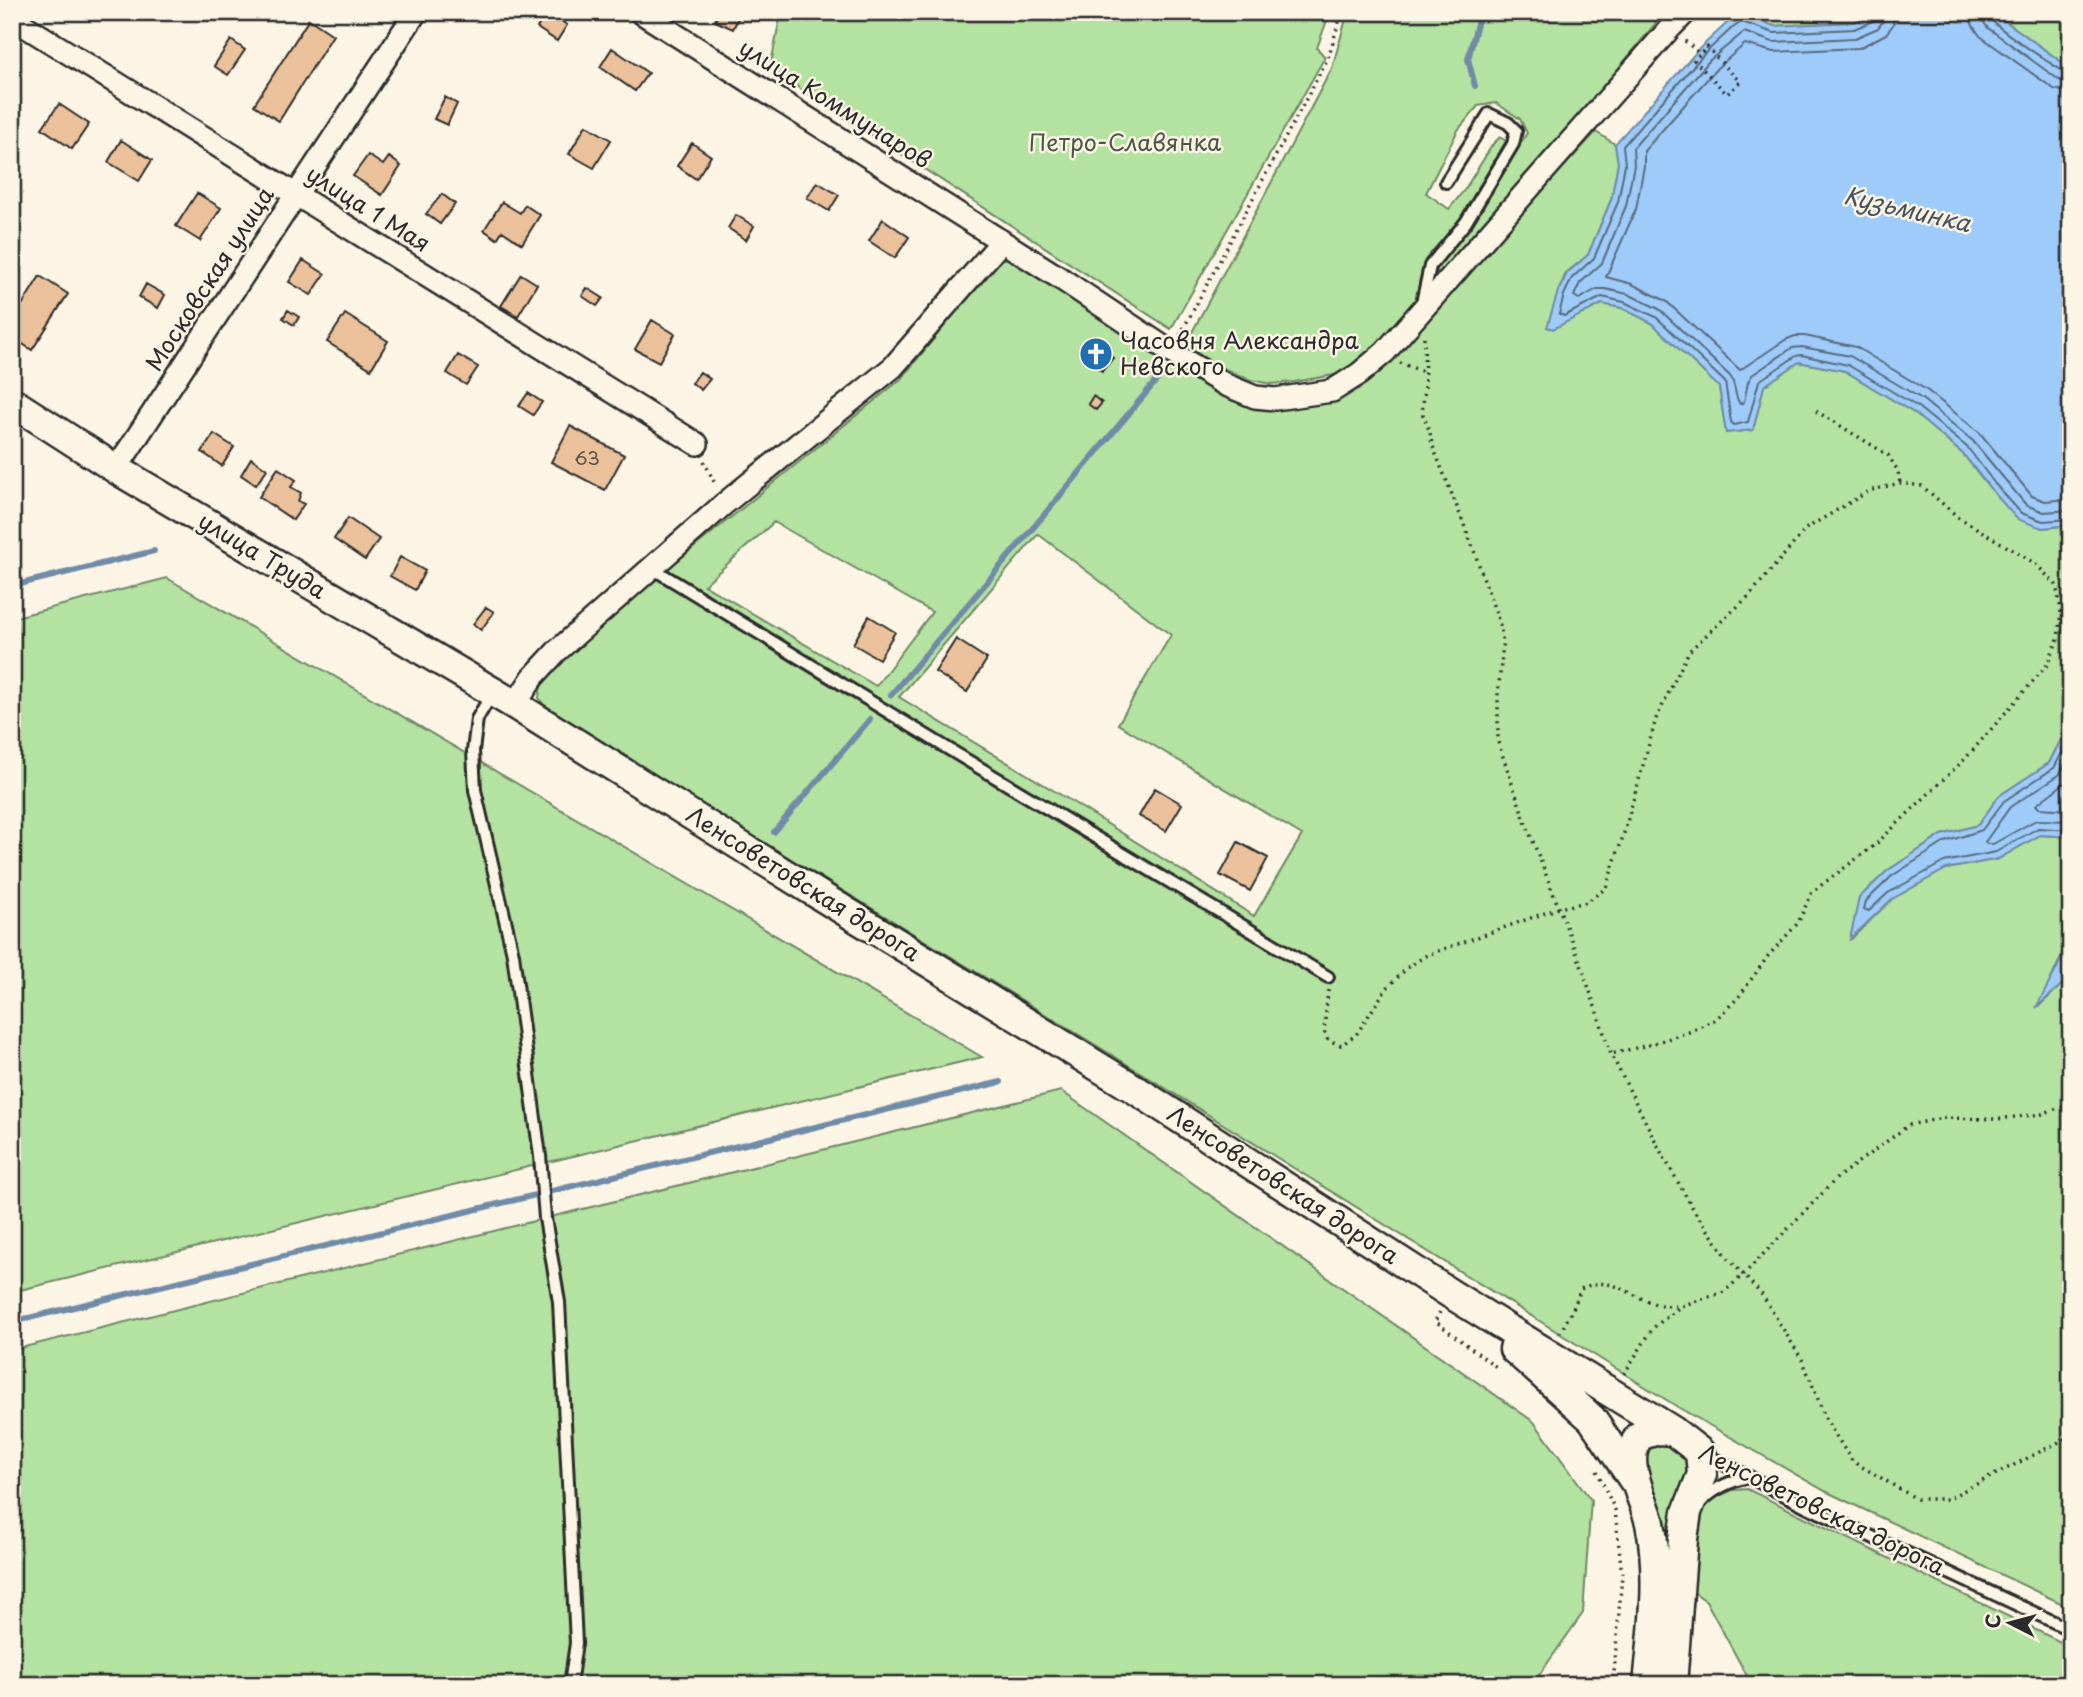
<svg xmlns="http://www.w3.org/2000/svg" width="2083" height="1697" viewBox="0 0 2083 1697" font-family="'Playpen Sans',sans-serif">
<style>
.green{fill:#b3e2a1;stroke:#6f8666;stroke-width:2;fill-rule:evenodd}
.water{fill:#9ecbf9;stroke:#708ba7;stroke-width:2}
.lines{fill:none;stroke-linecap:round;stroke-linejoin:round}
.shore{stroke:#596b7d;stroke-width:2}
.stream{stroke:#708ba7;stroke-width:6}
.building{fill:#ebc19b;stroke:#2b2b2b;stroke-width:2}
.lane-casing{stroke:#2b2b2b;stroke-width:16}
.street-casing{stroke:#2b2b2b;stroke-width:26}
.secondary-casing{stroke:#2b2b2b;stroke-width:33}
.path{stroke:#2b2b2b;stroke-width:3.5;stroke-dasharray:2 5;stroke-linecap:butt}
.lane{stroke:#fcf5e5;stroke-width:10}
.street{stroke:#fcf5e5;stroke-width:21}
.secondary{stroke:#fcf5e5;stroke-width:28}
.labels{text-anchor:middle;stroke-width:5;stroke-linejoin:round;paint-order:stroke}
.number-label{font-size:19px;fill:#5b5047}
.street-label{font-size:23px;fill:#2b2b2b;stroke:#fcf5e5}
.park-label{font-size:23px;fill:#4d5948;stroke:#fcf5e5}
.poi-label{font-size:23px;fill:#2b2b2b;stroke:#fcf5e5;text-anchor:start}
.water-label{font-size:24px;font-style:italic;fill:#48535e;stroke:#fcf5e5}
</style>
<rect width="100%" height="100%" fill="#fcf5e5"/>
<filter id="ink" filterUnits="userSpaceOnUse"><feTurbulence type="fractalNoise" baseFrequency=".0143" numOctaves="2"/><feDisplacementMap in="SourceGraphic" scale="14" xChannelSelector="R" yChannelSelector="G"/><feConvolveMatrix kernelMatrix="1 2 1 2 8 2 1 2 1" color-interpolation-filters="sRGB"/></filter>
<g filter="url(#ink)">
<path class="green" d="M781 12H1330L1317 48 1325 57 1171 329 770 69Z
M1348 12H1665L1562 137 1446 272 1437 273 1438 263 1471 225 1527 133 1520 119 1496 103 1478 106 1458 130 1426 193 1449 209 1465 189 1493 144 1500 137 1506 141 1461 218 1425 260 1417 299 1387 334 1359 361 1334 375 1294 382 1271 384 1251 380 1234 373 1214 364 1190 348 1189 338 1332 68Z
M1743 12H1875L1854 22 1773 26 1742 14Z
M1993 12H2071V69Z
M1596 132 1615 144 1618 163 1611 200 1588 255 1566 273 1558 292 1548 327 1602 304 1622 308 1652 323 1719 387 1726 433 1753 430 1764 386 1799 362 1845 371 1914 413 1963 454 1990 488 2042 528 2071 525V720L2049 763 1999 796 1978 825 1942 835 1887 871 1859 898 1852 938 1892 899 1946 869 1998 859 2040 835 2071 837V935L2039 1006 2071 976V1608L1825 1491 1681 1409 1112 1055 548 711 539 698 541 685 572 650 649 584 901 379 998 260 1010 258 1022 261 1233 401 1276 408 1332 402 1362 386 1388 362 1428 314ZM774 522 932 612 876 686 704 585ZM1038 534 1171 635 1118 724 1302 835 1254 916 1071 801 899 697Z
M167 578 982 1057 12 1292V618Z
M1061 1091 1534 1422 1591 1500 1583 1613 1532 1685H12V1350Z
M1664 1443 1690 1460V1473L1669 1571 1638 1447Z
M1747 1489 2071 1647V1685H1752L1706 1601 1688 1588 1701 1510 1712 1499 1733 1490Z"/>
<path class="water" d="M1875 12H1993L2071 69V525L2042 528 2017 519 1990 488 1963 454 1914 413 1845 371 1799 362 1764 386 1753 430 1726 433 1719 387 1652 323 1622 308 1602 304 1553 329 1547 327 1558 292 1567 273 1588 255 1611 200 1618 163 1615 144 1699 49 1727 23 1742 14 1774 26 1854 22Z
M2071 720V837L2040 835 1998 859 1946 869 1892 899 1850 939 1859 898 1887 871 1942 835 1978 825 1999 796 2049 763Z
M2071 935V976L2036 1008 2057 968Z"/>
<g class="lines">
<path class="shore" d="M1876 12 1873 21 1854 29 1774 33 1742 22 1731 29 1704 54 1623 146 1625 164 1618 202 1594 258 1572 278 1564 295 1559 314 1564 316 1602 297 1624 302 1656 317 1725 382 1731 422 1734 425 1748 422 1759 381 1796 356 1801 355 1848 365 1918 407 1968 448 1995 484 2021 513 2043 521 2071 519
M1885 12 1883 21 1878 28 1855 38 1773 42 1744 32 1710 60 1633 148 1634 165 1626 206 1602 263 1580 283 1574 296 1579 299 1597 289H1605L1628 294 1659 309 1730 376C1736 384 1734 396 1740 404L1744 402 1748 382 1752 375 1792 348 1802 347 1850 356 1922 399 1973 441 2026 505 2044 512 2071 510
M1895 12 1893 25 1886 34 1859 48 1773 52 1745 44 1717 68 1644 151V166L1636 209 1606 277 1632 284 1666 301 1740 370 1785 340 1795 336H1805L1856 347 1928 391 1980 433 2032 496 2045 501 2071 499
M1970 12 1972 24 1980 36 2054 89 2071 93
M1981 12 1982 20 1988 28 2059 80 2071 83
M1990 12C1990 14 1990 16 1990 18 1994 26 2062 73 2071 74
M2071 736 2054 768 2004 801 1982 830 1945 842 1892 876 1866 901 1864 909 1869 911 1888 893 1944 862 1996 852 2038 828 2071 830
M2071 755 2059 775 2010 807 1985 842 1988 844H1993L2036 820 2071 821
M2071 778 2036 805 2039 808 2071 810"/>
<path class="stream" d="M1475 86 1468 59 1480 12
M12 586 154 551
M891 695 1044 515 1161 375
M774 832 870 719
M12 1322 1001 1082"/>
</g>
<path class="building" d="M547 12 567 25 557 41 537 28Z
M719 12H741L733 29 715 21Z
M309 19 333 35 279 121 254 105Z
M231 40 245 50 228 75 214 66Z
M612 48 648 73 635 91 600 67Z
M445 97 457 104 447 125 434 119Z
M59 104 89 124 72 149 42 128Z
M586 125 611 140 594 168 569 154Z
M121 140 152 160 139 181 108 162Z
M692 143 711 156 696 179 677 166Z
M368 155 383 165 389 157 401 166 382 195 353 176Z
M817 182 839 195 829 211 807 198Z
M197 193 221 208 200 241 176 226Z
M442 194 455 204 440 224 426 214Z
M502 202 520 213 525 205 540 215 522 244 502 231 497 239 484 230Z
M736 215 754 226 746 240 728 228Z
M883 219 909 237 895 258 869 241Z
M303 260 325 274 311 295 289 282Z
M521 274 537 284 518 316 501 306Z
M40 276 68 294 32 350 12 337V321Z
M146 284 165 295 158 308 139 297Z
M587 288 603 298 597 306 582 296Z
M288 310 299 317 294 325 283 318Z
M345 314 388 341 371 369 327 342Z
M652 320 675 334 659 362 635 349Z
M1090 337 1113 358 1102 371 1079 351Z
M458 355 478 367 466 385 447 373Z
M700 372 710 379 701 390 692 383Z
M528 393 542 402 533 415 519 406Z
M1093 396 1102 403 1096 410 1088 404Z
M570 426 624 455 605 490 551 462Z
M214 434 234 447 222 466 202 452Z
M251 458 267 469 256 485 241 475Z
M278 468 296 480 291 487 301 493 298 501 304 504 293 520 259 497Z
M348 518 379 539 365 560 334 539Z
M400 557 425 571 415 590 390 576Z
M486 607 494 612 481 630 473 624Z
M869 616 895 632 879 659 853 644Z
M956 639 987 659 967 692 935 672Z
M1155 788 1182 804 1166 831 1139 816Z
M1238 842 1268 858 1250 891 1220 875Z"/>
<g class="lines">
<defs>
<path id="lane" d="M1422 303 1430 266 1466 222 1513 144 1516 131 1508 123 1489 114 1446 182
M652 568 960 756 1328 977
M487 702 477 719 473 751 475 790 513 954 540 1156 545 1218 559 1302 576 1643 570 1685
M1702 1453 1808 1507 2071 1630
M1699 1504C1713 1489 1728 1482 1748 1477"/>
<path id="street" d="M640 12 1063 280 1171 352 1226 385 1255 397 1275 399 1332 391 1359 374 1385 352 1671 27 1686 12
M12 18 697 444
M116 469 416 12
M515 705 533 677 557 651 724 504 893 367 1002 241"/>
<path id="secondary" d="M12 402 116 469 515 705 819 895 1133 1088 1451 1294 1673 1431 1700 1452 1702 1474 1687 1512 1683 1539 1672 1685
M1514 1349 1592 1419 1634 1481
M1648 1685C1653 1631 1661 1576 1650 1523 1643 1495 1621 1463 1639 1436L1658 1430 1673 1431"/>
</defs>
<use href="#lane" class="lane-casing"/>
<use href="#street" class="street-casing"/>
<use href="#secondary" class="secondary-casing"/>
<path class="path" d="M1685 41 1700 54 1694 60 1727 94 1740 82 1707 47 1700 54
M1180 335 1328 58 1342 12
M1424 337 1425 388 1422 412 1430 432 1432 444 1472 545 1500 625 1503 644 1498 693V742L1525 821 1580 962 1611 1054 1661 1152 1695 1212 1728 1258 1762 1295 1803 1361 1826 1420 1852 1461 1917 1499H1947L2071 1436
M1400 363 1424 372
M1816 411 1888 455 1898 471 1900 483
M704 461 716 486
M1328 990 1324 1031 1328 1040 1341 1045 1356 1035 1386 989 1408 967 1427 955 1559 908 1587 902 1606 888 1624 833 1656 719 1689 651 1749 596 1807 528 1869 491 1900 483 1922 486 1958 517 2036 564 2056 585 2061 610 2058 639 2047 665 1966 758 1875 845 1812 892 1798 923 1768 956 1738 998 1716 1019 1692 1031 1648 1045 1611 1054
M1440 1312 1435 1321 1499 1369
M1560 1333 1573 1309 1581 1289C1610 1273 1629 1296 1656 1304 1663 1306 1672 1306 1679 1306
M1624 1374 1653 1328 1681 1306 1724 1292 1743 1275 1838 1177 1909 1125 1943 1118 1996 1119 2042 1114 2071 1103
M1597 1471 1615 1510 1622 1575 1613 1685"/>
<use href="#lane" class="lane"/>
<use href="#street" class="street"/>
<use href="#secondary" class="secondary"/>
</g>
</g>
<defs>
<symbol id="church-disc" viewBox="-11 -11 22 22"><circle r="9.5" fill="#1f6fb2" stroke="#fcf5e5"/><path d="M-1.2-6h2.4v3.5h3.3v2.4h-3.3V6h-2.4V-.1h-3.3v-2.4h3.3Z" fill="#fff"/></symbol>
</defs>
<g fill-rule="evenodd">
<use href="#church-disc" x="1077" y="335" width="38" height="38"/>
</g>
<g class="labels">
<g class="number-label">
<text x="587" y="465">63</text>
</g>
<g class="street-label">
<text transform="translate(835 104) rotate(32)" y="8">улица Коммунаров</text>
<text transform="translate(368 209) rotate(32)" y="8">улица 1 Мая</text>
<text transform="translate(210 279) rotate(-57)" y="8">Московская улица</text>
<text transform="translate(262 556) rotate(31)" y="8">улица Труда</text>
<text transform="translate(803 884) rotate(32)" y="8">Ленсоветовская дорога</text>
<text transform="translate(1283 1185) rotate(33)" y="8">Ленсоветовская дорога</text>
<text transform="translate(1822 1510) rotate(26)" y="8">Ленсоветовская дорога</text>
</g>
<g class="park-label">
<text x="1125" y="151">Петро-Славянка</text>
</g>
<g class="poi-label">
<text x="1120" y="349">Часовня Александра<tspan x="1120" dy="26">Невского</tspan></text>
</g>
<g class="water-label">
<text transform="translate(1907 210) rotate(13)" y="8">Кузьминка</text>
</g>
</g>
<rect width="2083" height="1697" fill="none" stroke="#fcf5e5" stroke-width="42"/>
<rect x="21" y="21" width="2041" height="1655" fill="none" stroke="#2b2b2b" stroke-width="2.5" filter="url(#ink)"/>
<g transform="translate(2010 1623) rotate(276)" stroke="#fcf5e5" stroke-width="5" paint-order="stroke">
<path d="M0-5L12 26L0 18L-12 26Z" fill="#2b2b2b"/>
<text y="-10" font-size="19" font-weight="bold" text-anchor="middle" fill="#2b2b2b">С</text>
</g>
</svg>
